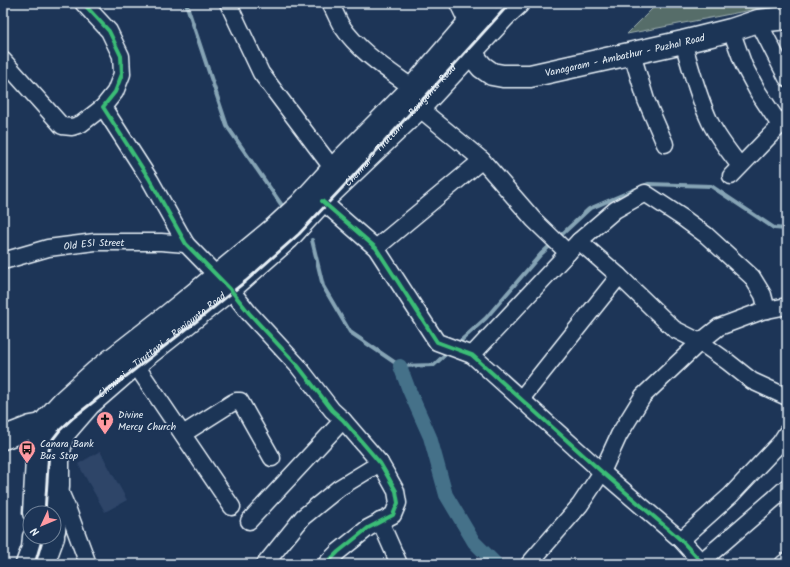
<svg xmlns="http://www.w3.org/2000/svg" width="790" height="567" viewBox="0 0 790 567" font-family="Kalam,sans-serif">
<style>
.built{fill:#2d4468}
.green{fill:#566d69;stroke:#9fafb0}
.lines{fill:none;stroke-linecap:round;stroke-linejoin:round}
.stream{stroke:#86a4b5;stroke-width:4}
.canal{stroke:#457189;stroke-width:14}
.street-casing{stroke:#e8f1f8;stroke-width:19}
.secondary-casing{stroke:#e8f1f8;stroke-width:25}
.primary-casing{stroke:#e8f1f8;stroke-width:25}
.highway-casing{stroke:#e8f1f8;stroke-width:25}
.street{stroke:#1d3557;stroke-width:16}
.secondary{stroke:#1d3557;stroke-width:22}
.primary{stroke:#1d3557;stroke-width:22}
.highway{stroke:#1d3557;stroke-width:22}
.rail{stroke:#e8f1f8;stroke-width:3}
.cycleway-casing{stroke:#1d3557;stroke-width:6}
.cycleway{stroke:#3abd76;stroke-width:4}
.labels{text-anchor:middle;stroke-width:4;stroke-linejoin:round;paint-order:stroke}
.street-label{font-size:10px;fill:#e8f1f8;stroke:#1d3557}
.poi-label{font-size:10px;fill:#e8f1f8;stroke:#1d3557;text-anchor:start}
</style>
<rect width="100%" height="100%" fill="#1d3557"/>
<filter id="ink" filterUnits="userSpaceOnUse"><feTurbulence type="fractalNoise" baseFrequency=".025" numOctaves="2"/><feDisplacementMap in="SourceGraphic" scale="8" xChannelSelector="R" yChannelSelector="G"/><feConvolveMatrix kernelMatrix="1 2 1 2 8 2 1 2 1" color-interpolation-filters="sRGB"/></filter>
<g filter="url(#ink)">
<path class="built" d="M100 451 127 500 105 512 78 464Z"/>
<path class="green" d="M658 3H787L627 34Z"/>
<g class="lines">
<path class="stream" d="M186 3 227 126 283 207
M558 238 589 209 648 184 711 186 774 228 787 229
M312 240 323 286 350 332 400 366 434 365 449 351
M456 345 486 318 541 254 553 243"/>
<path class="canal" d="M400 366 409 390 430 437 446 495 474 542 496 564"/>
<defs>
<g id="street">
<path d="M83 3 109 31 121 56 122 74 115 92 103 107 150 180 186 244 230 289 249 313 298 366 332 410 343 420 380 463 387 475 396 491 398 503 393 515 368 528 338 552 326 564"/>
<path d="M228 3 261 73 333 169"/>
<path d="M330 3C334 10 337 18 341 25 359 52 388 70 413 88"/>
<path d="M458 3 468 24"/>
<path d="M758 21 787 78"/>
<path d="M731 30 744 66 758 92 780 125"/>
<path d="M683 42C691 69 698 97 710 122 718 138 729 152 740 166"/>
<path d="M632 54 646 100 665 144"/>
<path d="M3 60 62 126 72 127 81 124 103 107"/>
<path d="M419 108 482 160 534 220 568 253"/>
<path d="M731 176 787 118"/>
<path d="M322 201 376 248 437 342 472 355 602 472 681 540 703 564"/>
<path d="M579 241 619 276 674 329 700 342 728 362 752 381 787 397"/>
<path d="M376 248 482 160"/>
<path id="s1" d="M3 261 48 248 95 242H161L186 244"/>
<path d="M472 355 579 241 615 210 645 193 683 218 706 235 752 277 763 295 767 310"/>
<path d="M135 364 232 507"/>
<path d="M521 399 619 276"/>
<path d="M183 434 232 403 236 401H240L272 458"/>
<path d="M58 487 68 510 88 564"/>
<path d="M249 521 343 420"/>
<path d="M380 521 399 564"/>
<path d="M681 540 731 495 780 443 787 432"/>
<path d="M701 562 775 498 787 487"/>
<path d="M265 564 303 517 339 488 380 463"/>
<path d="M529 564 580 505 602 472 619 435 643 396 700 342 719 327 762 311 787 306"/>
<path d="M783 564 787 561"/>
</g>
<path id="secondary" d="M3 438 31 427 42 425 59 432"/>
<g id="primary">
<path id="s2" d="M471 51 477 61 482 67 492 74 503 76H530L683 42 731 30 758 21 787 18"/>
</g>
<g id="highway">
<path d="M34 513 37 460 42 425 63 402 96 372 169 315 217 276 274 229 301 204 333 169 413 88 468 24 487 3"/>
<path id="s3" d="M54 530 58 486V456L63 434 89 404 135 364 230 289 288 238 322 201 419 108 505 15 518 3"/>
<path d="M27 564 33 548 34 537"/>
<path d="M43 564 53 537"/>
</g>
</defs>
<use href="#street" class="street-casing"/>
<use href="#secondary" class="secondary-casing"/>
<use href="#primary" class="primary-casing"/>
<use href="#highway" class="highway-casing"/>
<use href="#street" class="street"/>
<use href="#secondary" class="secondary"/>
<use href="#primary" class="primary"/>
<use href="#highway" class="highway"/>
<g class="rail">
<path id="s4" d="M45 513 49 450 53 439 60 430 74 417 198 320 246 281 299 234 358 171 510 3"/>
<path d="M35 564 43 537"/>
</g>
<defs>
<path id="cycleway" d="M83 3 109 31 121 56 122 74 115 92 103 107 150 180 186 244 230 289 249 313 298 366 332 410 343 420 380 463 387 475 396 491 398 503 393 515 368 528 338 552 326 564
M322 201 376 248 437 342 472 355 602 472 681 540 703 564"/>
</defs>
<use href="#cycleway" class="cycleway-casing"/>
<use href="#cycleway" class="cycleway"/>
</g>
</g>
<defs>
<symbol id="church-pin" viewBox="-11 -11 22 30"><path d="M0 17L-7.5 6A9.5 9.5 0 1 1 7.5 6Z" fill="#ff9aa2" stroke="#1d3557"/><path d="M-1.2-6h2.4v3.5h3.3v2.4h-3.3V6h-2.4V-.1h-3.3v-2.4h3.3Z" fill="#111"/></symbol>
<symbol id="bus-pin" viewBox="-11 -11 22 30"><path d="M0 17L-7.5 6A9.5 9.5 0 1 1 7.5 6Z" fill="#ff9aa2" stroke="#1d3557"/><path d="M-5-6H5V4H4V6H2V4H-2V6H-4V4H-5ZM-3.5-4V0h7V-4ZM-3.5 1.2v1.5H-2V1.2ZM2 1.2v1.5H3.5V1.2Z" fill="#111"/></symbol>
</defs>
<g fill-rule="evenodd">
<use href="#church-pin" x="95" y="410" width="20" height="27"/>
<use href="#bus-pin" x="17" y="439" width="20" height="27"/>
</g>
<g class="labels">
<g class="street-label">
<text dy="4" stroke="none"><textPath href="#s2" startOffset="167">Vanagaram - Ambathur - Puzhal Road</textPath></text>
<text dy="4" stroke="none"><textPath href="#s4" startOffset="544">Chennai - Tiruttani - Renigunta Road</textPath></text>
<text dy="4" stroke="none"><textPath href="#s1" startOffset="93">Old ESI Street</textPath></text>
<text dy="4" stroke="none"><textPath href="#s3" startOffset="230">Chennai - Tiruttani - Renigunta Road</textPath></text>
</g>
<g class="poi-label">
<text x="118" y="418">Divine<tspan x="118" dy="12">Mercy Church</tspan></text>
<text x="40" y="447">Canara Bank<tspan x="40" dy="12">Bus Stop</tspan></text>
</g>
</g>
<rect width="790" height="567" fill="none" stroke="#1d3557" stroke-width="16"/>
<rect x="8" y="8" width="774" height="551" fill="none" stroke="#e8f1f8" stroke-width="1.5" filter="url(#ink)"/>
<g transform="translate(42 525) rotate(226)"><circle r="19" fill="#1d3557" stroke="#6e8097"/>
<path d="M0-3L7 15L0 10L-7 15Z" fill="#ff9aa2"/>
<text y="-6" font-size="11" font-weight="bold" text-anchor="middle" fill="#e8f1f8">N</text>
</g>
</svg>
